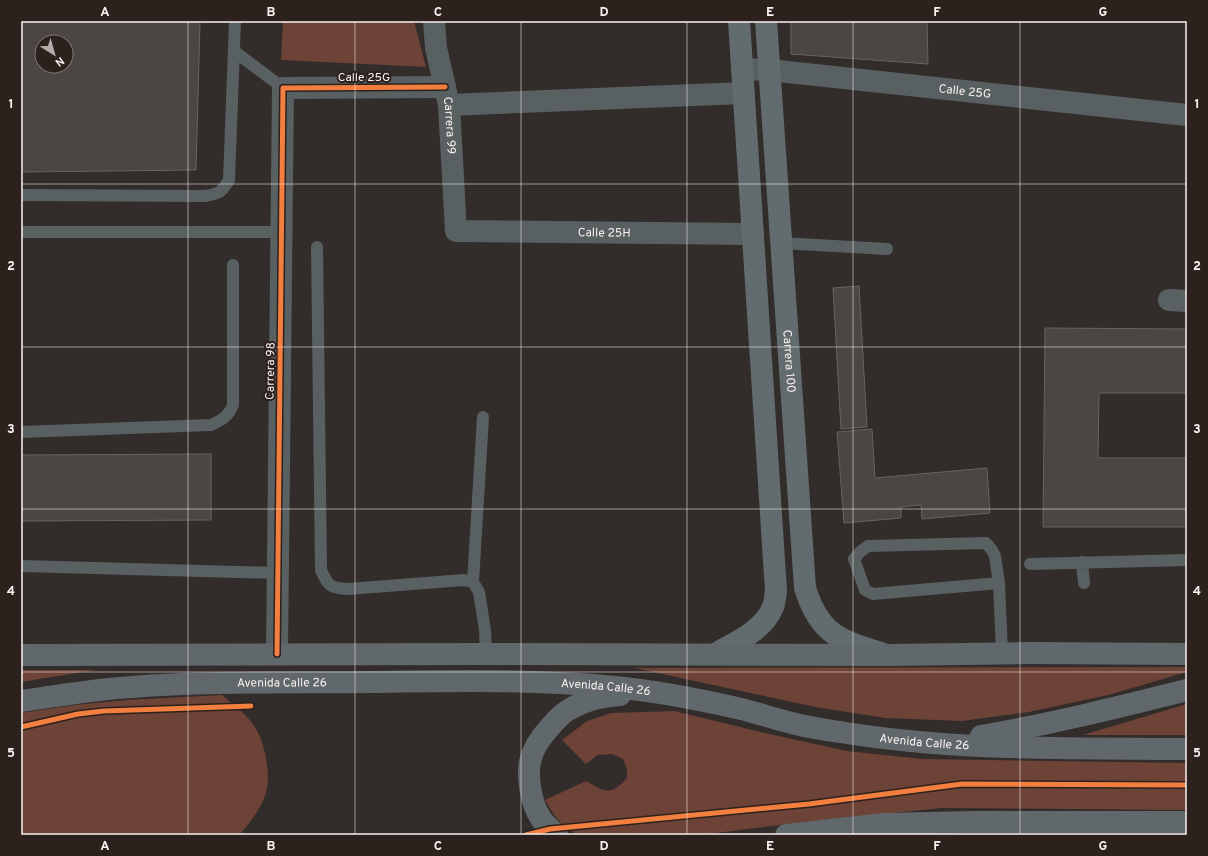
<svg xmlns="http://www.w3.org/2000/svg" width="1208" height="856" viewBox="0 0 1208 856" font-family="Overpass,sans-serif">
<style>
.green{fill:#6d4237}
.building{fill:#4b4644;stroke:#686361;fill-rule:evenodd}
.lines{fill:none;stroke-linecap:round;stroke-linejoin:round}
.service{stroke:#596061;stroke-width:12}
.minor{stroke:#596061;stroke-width:22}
.secondary{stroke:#626b6d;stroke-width:22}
.primary{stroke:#61686b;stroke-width:22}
.cycleway-casing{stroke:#2c211d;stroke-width:8}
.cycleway{stroke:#f27e40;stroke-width:5}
.grid{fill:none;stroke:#faf2ef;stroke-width:1;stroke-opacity:0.55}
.labels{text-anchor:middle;stroke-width:4;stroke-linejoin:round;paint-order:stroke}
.street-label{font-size:12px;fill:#faf2ef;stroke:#2c211d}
.neatline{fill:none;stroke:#faf2ef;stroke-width:1.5}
.grid-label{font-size:13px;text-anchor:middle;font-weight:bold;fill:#faf2ef}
</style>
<rect width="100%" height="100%" fill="#322c2a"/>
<path class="green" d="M283 21H414L426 67 281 60Z
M1187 667V672L1108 695 1029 712 962 721 885 718 815 707 635 668Z
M21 670H96L21 682Z
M222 695C233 705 249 715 256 729 265 744 270 771 267 788 264 805 250 823 239 835H21V713L74 705 126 700Z
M1187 704V735H1083Z
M674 711 765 733 847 751 923 759 1187 763V810L942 808 803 822 700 835H579C562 829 553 814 545 800L586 781C605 792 611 796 627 778V769L623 759 612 754 598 755 586 764 562 740 587 721 611 713Z"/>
<path class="building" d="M21 21H200L196 170 21 172ZM42 42H66V66H42Z
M791 21H927L928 64 791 54Z
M859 286 867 427 841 429 833 288Z
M1045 328 1187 329V393H1099L1098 458H1187V527H1043Z
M872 429 875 478 987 468 990 513 922 519 921 505 901 507V518L844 523 837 432Z
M211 454V520L21 521V455Z"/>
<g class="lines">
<path class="service" d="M234 51 283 88
M21 195 205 196C220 193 221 193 229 180L235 21
M21 232H282
M781 243 887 249
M317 247 321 570C328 586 330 588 348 589L464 580 473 582 479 592 485 630 486 654
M21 432 211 425C222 420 228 417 233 405V265
M1082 562 1084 583
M1030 564 1187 560
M21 566 278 573
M473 582 483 417
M999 583 873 594 865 590 854 559 860 552 868 546 986 543 992 550 995 556 999 583 1002 653"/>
<g class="minor">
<path id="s1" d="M434 21 436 48 449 105 456 231 753 234"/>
<path id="s2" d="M742 69 769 70 1187 115"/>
<path d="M449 105 744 93"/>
<path d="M1169 300 1187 301"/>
<path d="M277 654 283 88 445 87"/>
</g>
<g class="secondary">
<path id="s3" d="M766 21 805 588C819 633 838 640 881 653"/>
<path d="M715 654C736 642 763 631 773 607 775 602 775 596 776 591L739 21"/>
</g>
<g class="primary">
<path d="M21 655 486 654 888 655 1030 653 1187 654"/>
<path id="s4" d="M21 701C58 696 95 689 132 687 210 681 289 683 368 682 450 681 533 679 615 687 656 691 697 699 737 708 758 713 778 720 800 725 813 728 827 730 840 732 954 751 1071 748 1187 749"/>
<path d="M981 736C1051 724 1119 707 1187 690"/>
<path d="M557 835C551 830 544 824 540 817 531 803 526 774 531 758 534 746 542 736 550 727 556 720 562 713 570 709 587 699 600 697 620 695"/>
<path d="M786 835 884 824 970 822H1187"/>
</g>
<defs>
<path id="cycleway" d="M277 654 283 88 445 87
M21 727 78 714 104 711 251 706
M526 835 550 829 809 804 962 784 1187 785"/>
</defs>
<use href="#cycleway" class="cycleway-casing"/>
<use href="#cycleway" class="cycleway"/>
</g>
<path class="grid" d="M188 21V835M355 21V835M521 21V835M687 21V835M853 21V835M1020 21V835M21 184H1187M21 347H1187M21 509H1187M21 672H1187"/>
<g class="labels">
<g class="street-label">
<text x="364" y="81">Calle 25G</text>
<text dy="4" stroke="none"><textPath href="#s2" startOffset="224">Calle 25G</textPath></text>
<text dy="4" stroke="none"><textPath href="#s1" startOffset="106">Carrera 99</textPath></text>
<text dy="4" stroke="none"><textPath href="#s1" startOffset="360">Calle 25H</textPath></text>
<text dy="4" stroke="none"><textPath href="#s3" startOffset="341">Carrera 100</textPath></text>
<text transform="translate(270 371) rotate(-89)" y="4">Carrera 98</text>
<text dy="4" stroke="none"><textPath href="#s4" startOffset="262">Avenida Calle 26</textPath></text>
<text dy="4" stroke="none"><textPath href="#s4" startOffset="586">Avenida Calle 26</textPath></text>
<text dy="4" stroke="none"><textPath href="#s4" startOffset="910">Avenida Calle 26</textPath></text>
</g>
</g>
<rect width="1208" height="856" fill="none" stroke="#2c211d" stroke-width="44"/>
<g transform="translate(54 54) rotate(143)"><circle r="19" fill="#2c211d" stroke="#7e7571"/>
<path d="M0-3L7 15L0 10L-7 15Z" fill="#b4adaa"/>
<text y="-6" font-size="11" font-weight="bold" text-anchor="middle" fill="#faf2ef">N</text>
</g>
<rect x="22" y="22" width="1164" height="812" class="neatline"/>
<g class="grid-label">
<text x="105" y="16">A</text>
<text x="271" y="16">B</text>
<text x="438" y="16">C</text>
<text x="604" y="16">D</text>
<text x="770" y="16">E</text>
<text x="937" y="16">F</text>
<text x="1103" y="16">G</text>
<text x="11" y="108">1</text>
<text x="1197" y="108">1</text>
<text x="11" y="270">2</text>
<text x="1197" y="270">2</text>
<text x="11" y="433">3</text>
<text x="1197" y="433">3</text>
<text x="11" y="595">4</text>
<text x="1197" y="595">4</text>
<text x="11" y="757">5</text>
<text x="1197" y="757">5</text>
<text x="105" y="850">A</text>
<text x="271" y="850">B</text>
<text x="438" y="850">C</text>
<text x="604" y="850">D</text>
<text x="770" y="850">E</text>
<text x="937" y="850">F</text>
<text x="1103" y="850">G</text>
</g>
</svg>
